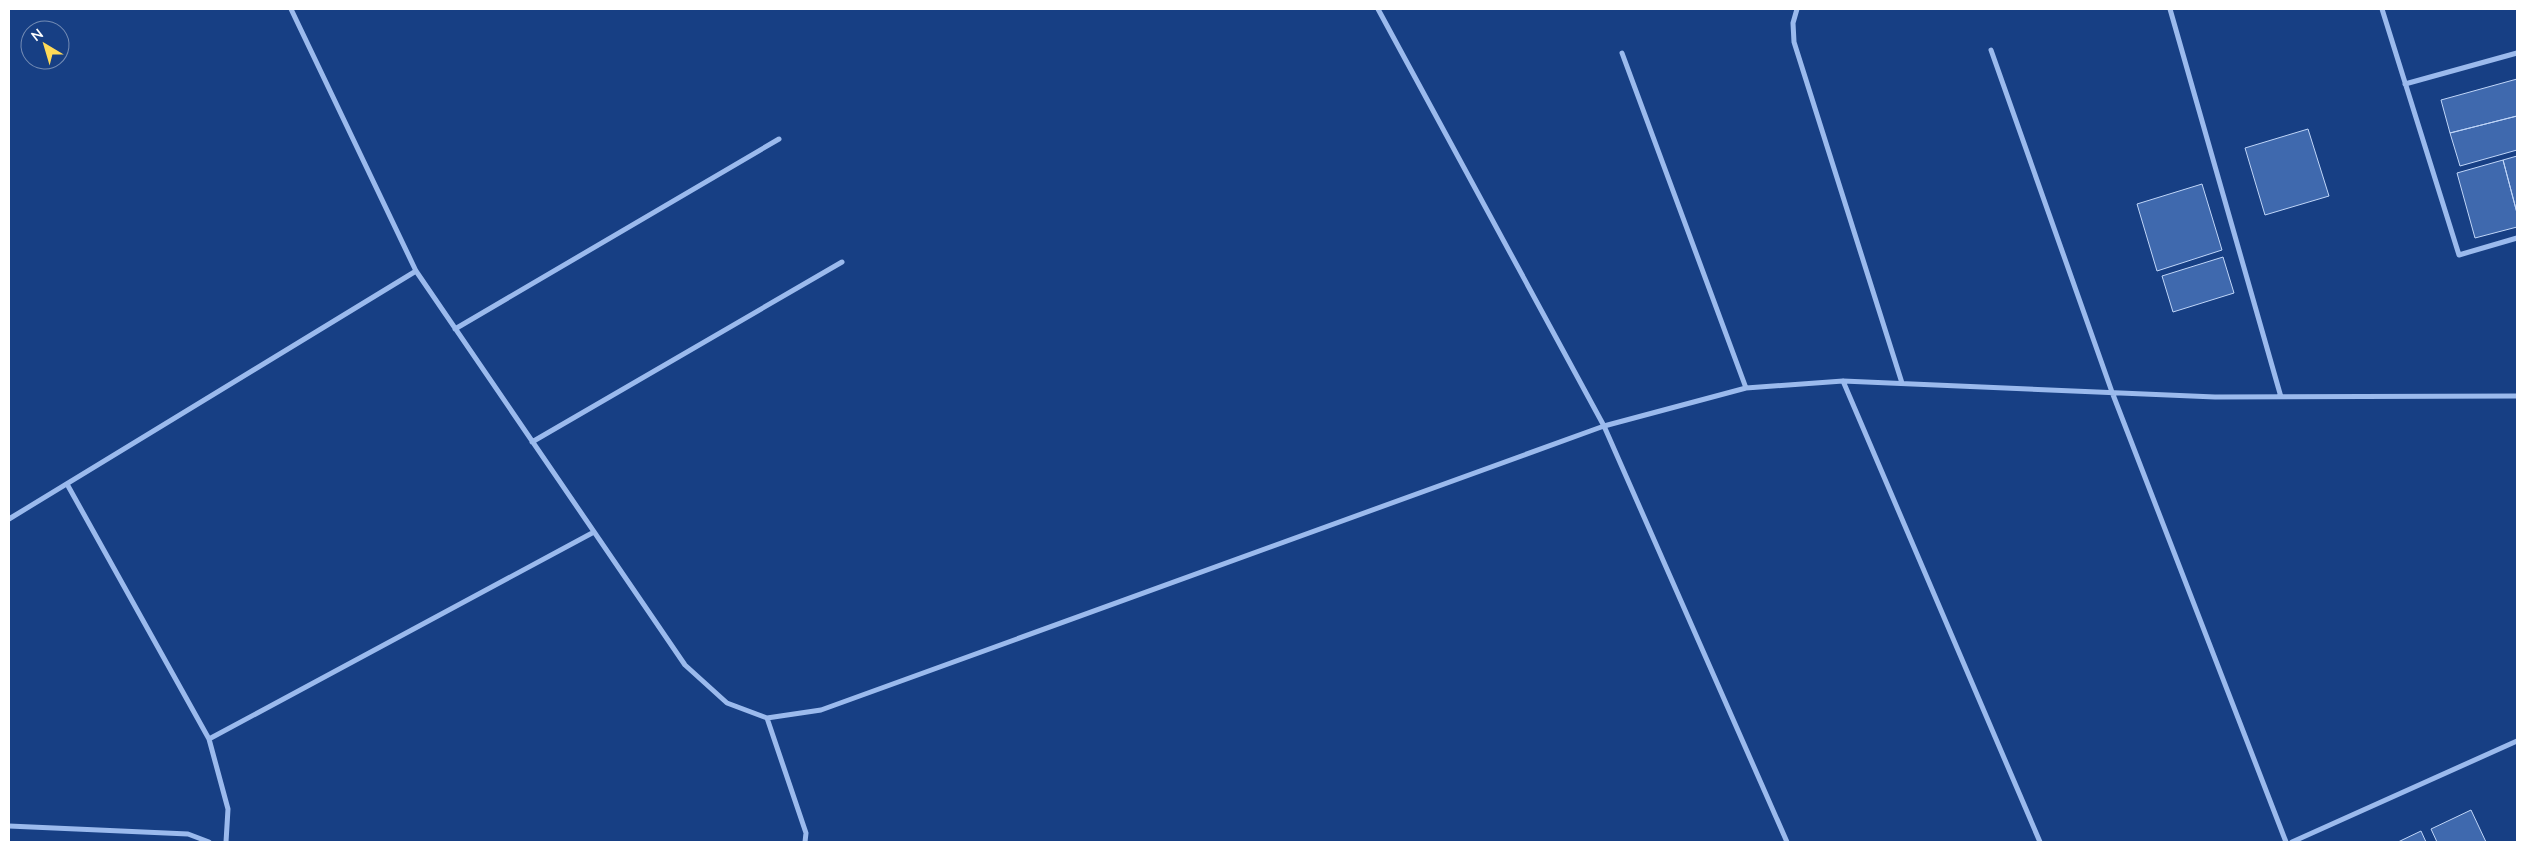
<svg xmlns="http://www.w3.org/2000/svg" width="2526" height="851" viewBox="0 0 2526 851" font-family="'Nunito Sans',sans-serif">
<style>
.building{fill:#3f69ae;stroke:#c0d6f9}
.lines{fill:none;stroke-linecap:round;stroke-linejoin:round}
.minor{stroke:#9bbaed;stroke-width:5}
</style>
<rect width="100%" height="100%" fill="#173f84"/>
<path class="building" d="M2517 79V116L2450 133 2441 100Z
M2517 116V150L2460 166 2450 133Z
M2308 129 2329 196 2265 215 2245 148Z
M2517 156V213L2503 160Z
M2503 160 2517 213V227L2475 238 2457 173Z
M2202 184 2222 250 2157 271 2137 204Z
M2223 257 2234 293 2173 312 2162 276Z
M2471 810 2486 842H2437L2431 829Z
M2421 831 2426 842H2398Z"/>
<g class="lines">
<path class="minor" d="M291 9 416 271 685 665 727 703 767 718 821 710 1604 426 1746 388 1843 381 2215 397 2517 396
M1378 9 1604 426 1787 842
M1797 9 1793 23 1794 42 1902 383
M2170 9 2281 397
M2382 9 2459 255 2517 238
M1991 50 2112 392 2286 842
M1622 53 1746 388
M2405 84 2517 53
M455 329 779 139
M1843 381 2040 842
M532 442 842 262
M67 484 209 739 228 809 226 842
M9 519 416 271
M767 718 806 833 805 842
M209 739 594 532
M9 826 188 834 209 842
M2292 842 2517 741"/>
</g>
<rect width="2526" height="851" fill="none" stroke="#ffffff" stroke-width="20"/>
<g transform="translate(45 45) rotate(322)"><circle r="24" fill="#173f84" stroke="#748cb5"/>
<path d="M0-4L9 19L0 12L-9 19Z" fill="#ffda57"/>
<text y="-8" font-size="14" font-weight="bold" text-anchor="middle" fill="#ffffff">N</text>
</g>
</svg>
